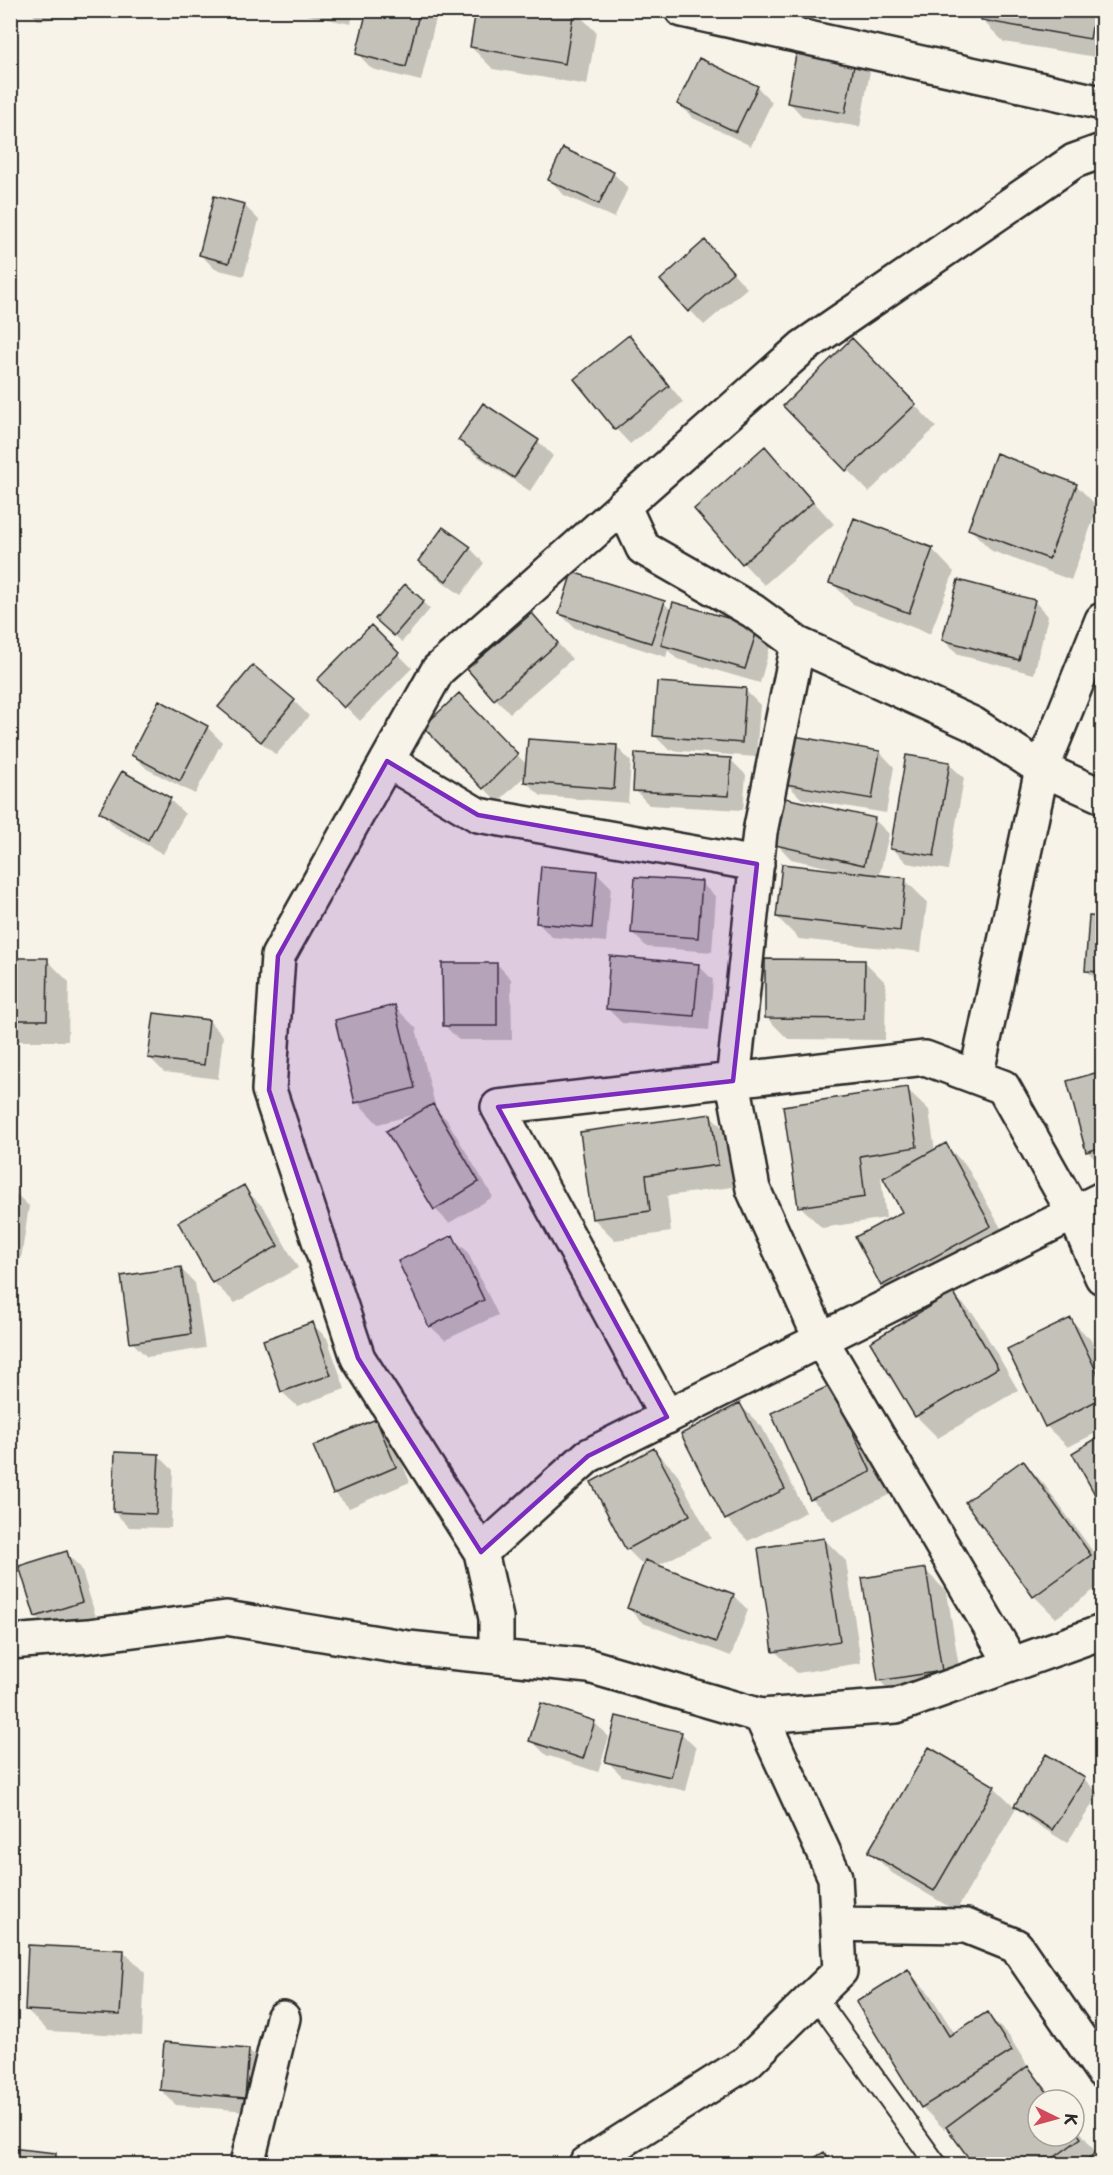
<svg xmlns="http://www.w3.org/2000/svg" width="1113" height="2175" viewBox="0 0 1113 2175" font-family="'Playpen Sans',sans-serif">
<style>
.shadow{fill:#0003}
.building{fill:#c4c1b9;stroke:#2b2b2b;stroke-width:1.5}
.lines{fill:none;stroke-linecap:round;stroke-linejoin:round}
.service-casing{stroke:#2b2b2b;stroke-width:24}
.minor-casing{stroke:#2b2b2b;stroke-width:38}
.service{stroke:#f7f3e8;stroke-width:20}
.minor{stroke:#f7f3e8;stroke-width:33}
.marked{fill:#7b2cbf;fill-opacity:0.2;stroke:#7b2cbf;stroke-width:4.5;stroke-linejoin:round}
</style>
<rect width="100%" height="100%" fill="#f7f3e8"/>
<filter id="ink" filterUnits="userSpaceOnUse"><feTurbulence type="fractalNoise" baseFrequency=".0167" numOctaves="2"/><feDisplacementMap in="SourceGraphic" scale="12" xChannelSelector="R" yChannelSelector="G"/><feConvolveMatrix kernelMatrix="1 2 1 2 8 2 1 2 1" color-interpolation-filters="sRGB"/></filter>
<g filter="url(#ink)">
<path class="shadow" d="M29 10H96V16L38 20Z
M299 10H354L351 24 303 14Z
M369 10H428L436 18 421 81 372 69 358 54Z
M477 10H574L596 32 587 85 493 69 471 47Z
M730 10H799L797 24Z
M984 10H1102V58L1004 42 982 20Z
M855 57 870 71 860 127 803 117 789 102Z
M757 87 772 102 751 146 693 118 679 104Z
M613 173 628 188 614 218 564 195 550 180Z
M244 205 259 220 244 276 215 269 200 254Z
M705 242 747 288 704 325 662 280Z
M628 337 643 352 683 402 630 444 616 429Z
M874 362 936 427 869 492 785 406Z
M483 405 538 441 553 456 530 491 474 454 460 440Z
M765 448 834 524 764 585 743 563Z
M1076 485 1098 507 1071 580 992 551 970 529Z
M855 520 933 550 954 572 930 634 853 604 831 582Z
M470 548 484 563 461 595 435 576 420 561Z
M405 586 430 609 402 642 384 626Z
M1034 601 1048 616 1034 674 959 655 944 640Z
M664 603 672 611 757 628 771 643 760 683 677 659 668 650 666 657 575 628 560 614Z
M532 615 572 659 510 713 496 699Z
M371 627 412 668 360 721 319 680Z
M745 690 760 705 756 757 669 750 655 736Z
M459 695 527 765 617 747 631 762 628 803 541 796 526 782V775L498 802 484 788Z
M294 701 309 716 276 755 220 707Z
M207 727 222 742 195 794 147 769 133 755Z
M880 752 894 767 886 813 802 799 787 784Z
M731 760 746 775 743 810 649 805 635 790Z
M949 764 964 778 948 870 907 863 892 848Z
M123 773 170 800 185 814 163 854 115 827 101 812Z
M874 819 889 834 879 877 905 880 927 902 921 952 799 939 777 917 844 873V871L791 859 777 844Z
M1102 869V880L1099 877Z
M596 872 611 887 606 942 552 937 538 923Z
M701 883 716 897 712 952 647 947 632 933Z
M1090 918 1102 919V985L1086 970Z
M10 959 47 960 69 982 68 1041H10Z
M864 961 886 983 885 1040 788 1039 766 1017Z
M497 964 511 979 512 1040H459L444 1025Z
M698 965 713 980 709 1030 622 1023 607 1008Z
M394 1006 416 1028 436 1109 447 1120 493 1197 449 1223 435 1209 416 1114 378 1124 357 1102Z
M209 1021 223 1036 218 1079 164 1072 150 1058Z
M1102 1073V1166L1087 1151 1069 1082Z
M907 1089 929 1110 935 1151 946 1145 967 1167 1012 1248 904 1307 882 1285 904 1212 885 1177H881L886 1218 822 1228 800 1206Z
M710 1115 732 1137 739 1186 667 1196 671 1232 615 1240 593 1218Z
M243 1187 265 1209 298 1268 235 1303 213 1282Z
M10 1191 14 1192 29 1206 21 1259 10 1258Z
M452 1237 467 1251 498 1315 445 1340 430 1326Z
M180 1268 195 1283 205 1348 147 1357 132 1342Z
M10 1277 15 1282 13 1331H10Z
M953 1294 975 1316 1018 1390 938 1438 916 1416 872 1343Z
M1071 1320 1093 1342 1102 1363V1430L1068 1447 1046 1426Z
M312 1324 327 1338 345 1389 297 1406 282 1392 265 1341Z
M831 1387 852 1409 891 1494 833 1521 812 1499Z
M740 1405 762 1427 806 1512 748 1541 727 1519 683 1435Z
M376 1420 390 1435 410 1482 349 1508 335 1493Z
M1102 1437V1504L1074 1453Z
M654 1450 676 1472 711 1538 657 1566 733 1595 748 1610 731 1656 643 1623 628 1608 644 1566 627 1549Z
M158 1455 173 1470 171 1528 129 1527 114 1512Z
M1023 1462 1044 1484 1102 1564V1584L1056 1618 1034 1596 967 1503Z
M824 1539 846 1561 861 1663 797 1673 775 1651Z
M66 1553 81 1568 96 1617 51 1631 36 1616Z
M925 1570 947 1592 963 1692 901 1702 879 1680Z
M542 1705 595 1723 609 1737 598 1772 546 1755 531 1740Z
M681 1733 696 1748 686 1791 622 1776 607 1761Z
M930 1749 994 1787 1015 1807 1047 1756 1084 1779 1099 1794 1067 1843 1030 1820 1017 1807 956 1911 892 1873 870 1852Z
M123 1951 145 1973 142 2036 48 2031 26 2009Z
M908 1971 929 1993 955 2034 987 2014 1009 2036 1030 2070 1057 2100H1038V2136H1074V2123L1097 2154 1102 2149V2164H975L947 2127 944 2129 922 2107Z
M248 2050 263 2065 259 2112 176 2105 161 2090Z
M10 2149 56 2154 66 2164H10Z
M824 2154 835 2164H807Z"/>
<path class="building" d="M367 10H420L406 67 356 54Z
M476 10H574L565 64 470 47Z
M982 10H1095L1090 39 981 20Z
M798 44 856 55 845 113 787 103Z
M699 58 758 86 736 132 677 104Z
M563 148 614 172 599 204 548 180Z
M214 196 245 204 229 263 199 255Z
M705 240 733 272 688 312 660 280Z
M629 335 669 386 615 430 574 379Z
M852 338 916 404 846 471 783 406Z
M483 403 539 440 514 478 458 440Z
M765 446 813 502 742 564 694 509Z
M996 453 1077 484 1049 559 968 529Z
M854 518 933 548 909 613 829 583Z
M443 527 471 547 446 581 418 561Z
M572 572 665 601 651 643 559 614Z
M958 580 1035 600 1019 660 942 640Z
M405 584 424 601 394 636 375 619Z
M673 602 758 627 745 669 661 645Z
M532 613 558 643 494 700 467 669Z
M371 625 399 653 344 708 317 680Z
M253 665 295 700 261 742 218 707Z
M657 682 746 688 742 743 653 736Z
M459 693 518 754 483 789 423 727Z
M159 700 208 726 180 781 131 755Z
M794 736 880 751 872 799 785 784Z
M528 739 617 745 614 789 524 782Z
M635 753 731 758 729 796 633 791Z
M906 755 950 762 934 856 890 849Z
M122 771 171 798 148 840 99 812Z
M785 798 875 818 864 865 775 845Z
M782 864 906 878 900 931 776 917Z
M541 866 597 871 592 928 536 923Z
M635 877 702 881 698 938 631 933Z
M1089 916 1102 917V972L1085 971Z
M610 956 699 964 694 1016 606 1009Z
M10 958H48L47 1020H10Z
M765 959 865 960 864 1019 765 1018Z
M442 963H497V1026H443Z
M395 1005 415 1088 355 1103 335 1020Z
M154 1013 209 1020 204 1065 148 1058Z
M1102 1071V1147L1086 1152 1067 1081Z
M908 1087 917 1147 860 1156 865 1197 798 1207 783 1106Z
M433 1104 479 1182 434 1210 386 1131Z
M711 1114 718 1165 646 1175 650 1211 592 1219 580 1132Z
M946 1143 991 1226 881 1286 855 1237 902 1212 883 1178Z
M244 1185 278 1246 212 1283 178 1222Z
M10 1190H15L10 1221Z
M453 1235 484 1300 429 1327 398 1261Z
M181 1267 191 1334 130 1343 121 1276Z
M953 1292 998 1368 915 1417 870 1342Z
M1071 1318 1102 1383V1398L1045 1427 1007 1349Z
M313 1322 331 1375 281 1392 263 1340Z
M831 1385 871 1472 810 1500 771 1413Z
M740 1403 785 1489 725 1520 681 1434Z
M376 1419 396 1467 333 1494 313 1446Z
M1102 1435V1507L1072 1453Z
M654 1448 690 1515 626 1550 591 1482Z
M115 1452 159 1454 156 1514 113 1512Z
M1023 1460 1091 1555 1033 1597 965 1502Z
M824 1538 840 1641 773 1652 758 1548Z
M67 1551 82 1602 35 1617 19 1566Z
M645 1560 734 1594 716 1642 627 1608Z
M926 1568 942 1671 878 1681 862 1578Z
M541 1703 595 1721 583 1759 529 1741Z
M616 1716 682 1732 671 1777 605 1762Z
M929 1747 995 1786 934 1891 868 1852Z
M1046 1754 1085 1778 1052 1830 1014 1806Z
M28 1945 124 1950 120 2015 25 2010Z
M908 1969 949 2036 987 2012 1012 2051 921 2108 856 2002Z
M164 2042 249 2049 245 2098 160 2090Z
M1028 2066 1053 2100H1038V2136H1074V2129L1081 2138 1045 2164H973L946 2127Z
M1102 2147V2164H1082Z
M10 2148 56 2153 55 2164H10Z
M824 2152 832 2164H804Z"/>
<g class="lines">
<defs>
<path id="service" d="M815 1996 936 2164"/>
<path id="minor" d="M682 10 1102 103
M623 505 643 548 753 611 798 644 760 832 733 1081 753 1189 821 1340 1012 1664
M798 644 973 724 1042 769 1102 796
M387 761 478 815 757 864
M976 1077 1042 769 1102 620
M667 1417 498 1107 925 1058 1003 1087 1074 1213 1102 1277
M481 1552 588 1456 1102 1199
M10 1642 88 1636 226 1618 408 1648 589 1666 761 1716 896 1706 1102 1632
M496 1657V1618L481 1552 358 1358 269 1090 278 956 438 670 803 347 1074 161 1102 151
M837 1924 966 1926 1016 1946 1102 2071
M247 2164 283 2018
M586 2164 747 2062 840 1971 835 1877 761 1716"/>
</defs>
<use href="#service" class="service-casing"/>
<use href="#minor" class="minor-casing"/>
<use href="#service" class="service"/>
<use href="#minor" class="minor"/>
</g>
</g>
<path class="marked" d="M387 761 478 815 757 864 733 1081 498 1107 667 1417 588 1456 481 1552 358 1358 269 1090 278 956Z"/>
<rect width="1113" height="2175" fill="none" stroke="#f7f3e8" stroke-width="36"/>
<rect x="18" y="18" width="1077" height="2139" fill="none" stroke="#2b2b2b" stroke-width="2" filter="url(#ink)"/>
<g transform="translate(1056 2118) rotate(95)"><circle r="28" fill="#f7f3e8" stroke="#a5a39c" stroke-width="1.5"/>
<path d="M0-4.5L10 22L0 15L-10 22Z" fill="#d1495b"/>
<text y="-9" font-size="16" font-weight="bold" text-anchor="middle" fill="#2b2b2b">K</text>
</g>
</svg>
